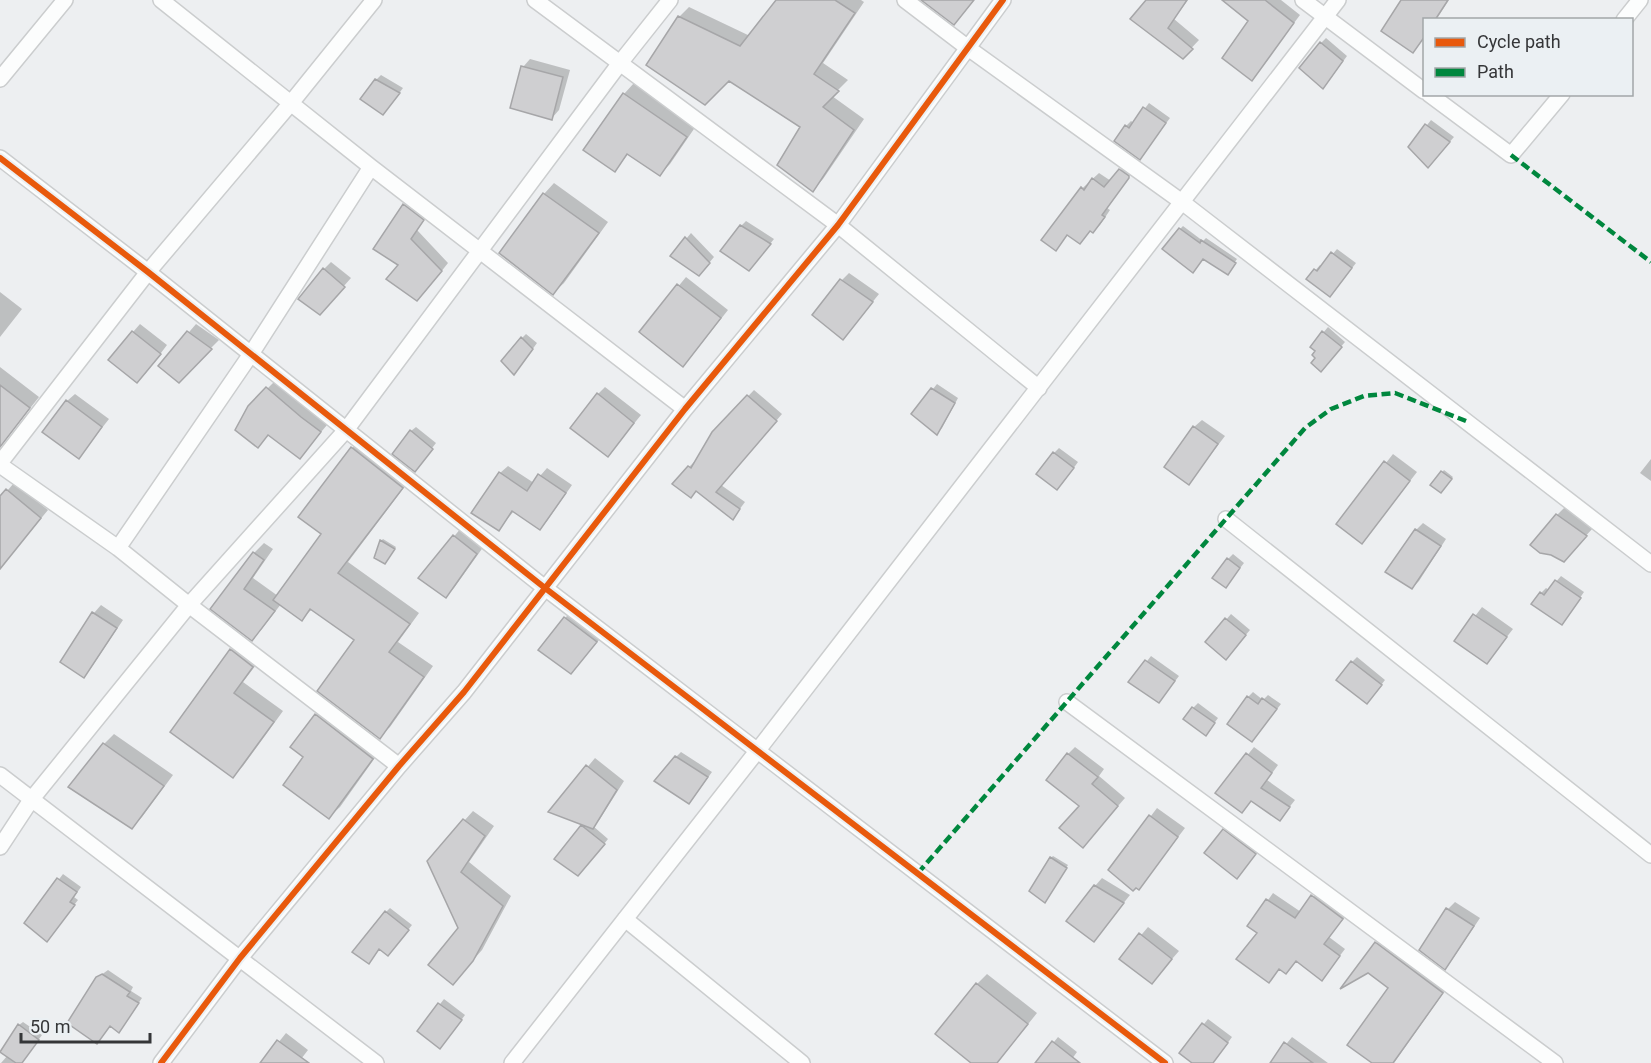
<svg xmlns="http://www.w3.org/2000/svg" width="1651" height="1063" viewBox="0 0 1651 1063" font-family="Roboto,sans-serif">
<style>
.shadow{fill:#0003}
.building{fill:#cfcfd1;stroke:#a6a6a8;stroke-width:1.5}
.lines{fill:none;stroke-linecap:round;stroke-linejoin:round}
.street-casing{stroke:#cbcdce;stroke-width:18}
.street{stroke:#fcfdfd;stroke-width:15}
.quiet{stroke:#00873e;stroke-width:4.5;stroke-dasharray:9 4.5;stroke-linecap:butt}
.cycleway-casing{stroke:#ebf0f3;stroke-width:10}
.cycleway{stroke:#e8590c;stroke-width:6}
</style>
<rect width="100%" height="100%" fill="#edeff1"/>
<path class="shadow" d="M778 0H861L864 2 823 63 848 80 832 96 864 119 823 179 813 190 802 127 679 17 689 7 750 36Z
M1148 0H1188L1174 19 1199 40 1183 57Z
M1228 0H1281L1300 15 1252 79 1250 20Z
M1403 0H1449L1436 20H1424V37L1413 51Z
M1326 38 1347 56 1328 82 1321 43Z
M530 59 570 70 559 110 552 118 523 67Z
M381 75 403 88 388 108 376 80Z
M634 83 696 126 670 164 660 174 629 153 615 170 585 150 624 94Z
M1149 103 1170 118 1140 158 1126 126 1131 121 1134 123Z
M1431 120 1454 137 1433 161 1410 147Z
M1127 163 1134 169 1107 208 1110 210 1100 225 1093 231 1091 229 1080 242 1068 234 1056 249 1074 196 1099 173 1111 181Z
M554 183 608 222 564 283 553 293 544 194Z
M412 198 430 212 417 230 448 263 425 292 400 264 404 205Z
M746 221 774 239 754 264 741 226Z
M1183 226 1203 241 1206 238 1237 259 1228 272 1180 229Z
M691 233 714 257 704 269 672 256Z
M1337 249 1356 263 1335 290 1308 279 1320 265 1322 267Z
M331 262 351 278 327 305 324 269Z
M849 273 879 294 850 330 842 280Z
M686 277 728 310 690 358 641 332Z
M0 292 22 309 0 337Z
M140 324 167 345 145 374 133 332Z
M196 324 219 340 178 381 160 366Z
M1328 327 1345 342 1325 365 1317 358V351L1312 346Z
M526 334 537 343 519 368 522 338Z
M0 367 39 397 0 446Z
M274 382 327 425 306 450 249 407Z
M937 384 958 398 942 428 937 433 913 414Z
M605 387 641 415 615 447 598 394Z
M754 390 782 414 721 485 745 502 733 518 689 467 695 461 713 433Z
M75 394 109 419 79 457 67 401Z
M1202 420 1225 436 1189 483 1194 427Z
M416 427 436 443 419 465 411 431Z
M362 438 412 477 348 562 419 613 398 642 433 666 390 727 379 737 356 640 312 609 302 619 281 604 262 629 252 639 212 609 254 553 264 543 273 549 253 578 278 596 323 534 300 517 352 448Z
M1059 448 1078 462 1062 484 1054 453Z
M1393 454 1417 472 1369 534 1338 524Z
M1651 459V481L1640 473Z
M508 466 534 483 547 468 572 485 547 521 540 529 514 511 498 530 500 473Z
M1444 470 1453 477 1441 491 1432 485Z
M14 483 48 510 0 568V499Z
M1565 507 1593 528 1571 552 1557 515Z
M1423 523 1446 539 1419 581 1412 588 1416 530Z
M461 528 484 546 454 588 446 596 420 578Z
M383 539 396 547 387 560 381 541Z
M1233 554 1244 563 1230 581 1228 559Z
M1561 576 1584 592 1566 618 1541 593 1546 588 1549 590Z
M101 605 123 620 91 668 84 676 62 662 94 613Z
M1482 607 1513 629 1487 662 1457 640Z
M572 611 604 634 579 664 565 618Z
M1231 614 1250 630 1230 653 1207 642Z
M241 640 262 657 243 682 283 711 243 766 233 776 172 732 231 650Z
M1151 656 1179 676 1163 697 1131 682Z
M1357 657 1385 680 1371 698 1352 662Z
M1253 692 1263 700 1268 695 1281 704 1257 735 1248 697Z
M1198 703 1218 718 1210 729 1193 708Z
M326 704 382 748 340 807 329 817 306 756 293 747 316 715Z
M114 734 173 775 142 817 132 827 104 744Z
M1075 747 1104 769 1099 776 1125 798 1090 838 1068 754Z
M1254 747 1278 765 1267 780 1295 800 1280 819 1252 800 1242 811 1218 792Z
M681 752 712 772 694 797 676 757Z
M595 758 624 781 600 819 593 826 608 839 583 870 582 826 584 824 551 811Z
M1157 808 1185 828 1139 888 1110 870Z
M473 811 494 826 469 862 511 896 482 950 453 983 460 928 428 861Z
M1231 823 1263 846 1237 877 1224 830Z
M1053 856 1068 865 1046 899 1051 858Z
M63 874 81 887 74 897 78 900 51 935 26 923Z
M1102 878 1130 895 1094 940 1095 886Z
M1319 890 1349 912 1329 937 1345 949 1322 979 1249 926 1273 893 1301 912Z
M1455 902 1480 918 1452 960 1445 968 1448 909Z
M390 908 412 925 392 950 380 948 373 958 386 912Z
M1148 927 1179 951 1152 982 1122 958Z
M1384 936 1449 985 1394 1063H1374L1390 988 1377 943Z
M108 970 133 987 131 991 142 998 123 1026 97 978Z
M987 974 1037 1013 997 1063H974L977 984Z
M444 999 465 1015 445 1042 419 1031Z
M1208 1019 1232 1037 1213 1063H1194L1181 1053Z
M23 1022 42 1035 21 1063H1L8 1055 19 1025Z
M286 1033 308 1050 298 1063H262Z
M1058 1037 1077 1052 1069 1063H1037Z
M1292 1037 1328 1063H1271Z"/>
<path class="building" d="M776 0H835L855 13 814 74 839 91 823 107 854 130 813 192 777 165 800 127 729 81 705 105 646 65 678 16 740 46Z
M921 0H974L954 25Z
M1146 0H1187L1168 28 1193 49 1183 59 1130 19Z
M1222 0H1265L1294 23 1252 81 1222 58 1248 21Z
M1401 0H1448L1435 20H1425V36L1413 53 1381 31Z
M1320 42 1343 61 1323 89 1299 68Z
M521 66 563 77 552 120 510 108Z
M375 79 400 93 383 115 360 99Z
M623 93 687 137 660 176 627 154 615 172 583 150Z
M1143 107 1166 123 1140 160 1114 141 1125 125 1129 128Z
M1425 124 1450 142 1428 168 1408 147Z
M1119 169 1129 176V178L1102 215 1105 217 1093 233 1090 231 1080 244 1067 235 1056 251 1041 240 1081 187 1084 190 1092 178 1104 187Z
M543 193 599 233 553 295 499 253Z
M403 204 424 220 411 239 442 271 417 301 386 279 398 265 373 249Z
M740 225 771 244 749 271 720 251Z
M1179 228 1200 243 1201 240 1236 263 1228 275 1203 259 1193 273 1162 249Z
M685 237 710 263 699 276 670 256Z
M1331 252 1352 268 1330 297 1306 279 1314 269 1317 271Z
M323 268 345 287 320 315 298 299Z
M840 279 873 302 843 340 812 315Z
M677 284 721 318 683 367 639 332Z
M132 331 161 354 137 383 108 360Z
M187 331 212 349 179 383 158 366Z
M1322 331 1342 347 1321 372 1311 363 1315 358 1312 355 1315 351 1310 347Z
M521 337 533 349 514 375 501 361Z
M0 385 30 408 0 447Z
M266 387 301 417 321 432 300 459 268 435 258 448 235 430 248 406Z
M931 388 955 403 937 435 911 414Z
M597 393 634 423 608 457 570 428Z
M747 395 777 421 716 492 740 509 733 520 696 491 691 498 672 484 688 466 691 468 712 432Z
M66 400 102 427 79 459 42 432Z
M1193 426 1218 444 1189 485 1164 467Z
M410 430 433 449 415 472 392 454Z
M351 447 403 488 338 573 410 624 389 652 424 677 380 739 317 691 354 640 310 609 302 621 273 600 321 534 298 517Z
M1053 452 1074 468 1057 490 1036 474Z
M1384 461 1410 481 1362 544 1336 524Z
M1441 471 1452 479 1441 493 1430 485Z
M499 472 527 491 538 474 566 493 540 530 512 511 499 531 471 513Z
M6 489 41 518 0 569V496Z
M1556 514 1587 536 1564 562 1551 555 1540 553 1530 545Z
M1415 529 1441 546 1412 589 1385 572Z
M453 535 477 554 446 598 418 578Z
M380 540 395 549 385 564 374 558Z
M253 552 264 560 244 589 275 611 252 641 210 609Z
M1227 558 1240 568 1226 588 1212 578Z
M1555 580 1581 598 1562 625 1531 604 1540 592 1544 595Z
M92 612 117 628 84 678 60 662Z
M1473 614 1507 637 1487 664 1454 641Z
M564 617 597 642 571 674 538 650Z
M1225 618 1246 635 1226 660 1205 642Z
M230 649 253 667 234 693 274 722 233 778 170 732Z
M1145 660 1175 681 1159 703 1128 682Z
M1351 661 1382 685 1367 704 1336 680Z
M1247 696 1258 704 1262 698 1277 709 1252 742 1227 724Z
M1192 707 1215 723 1206 736 1183 719Z
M315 714 373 759 329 819 283 785 303 757 290 747Z
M103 743 164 786 132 829 68 787Z
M1067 753 1098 777 1092 784 1118 806 1083 848 1059 828 1079 806 1046 780Z
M1246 753 1272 773 1261 788 1290 807 1280 821 1251 801 1242 813 1215 793Z
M675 756 708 777 689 804 654 781Z
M586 765 617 790 593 829 548 812Z
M1149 815 1178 837 1139 890 1136 888 1133 891 1108 870Z
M463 819 485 836 461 872 503 906 473 961 453 985 428 965 458 928 427 861Z
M581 825 605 844 578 876 554 859Z
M1223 829 1256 854 1237 879 1204 853Z
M1050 857 1067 868 1045 903 1029 891Z
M57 878 77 892 70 902 75 905 47 942 24 923Z
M1094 885 1124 903 1094 942 1066 921Z
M1311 895 1343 919 1324 944 1340 956 1322 981 1296 961 1286 974 1279 969 1269 983 1236 959 1257 933 1247 926 1266 899 1295 918Z
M1446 908 1474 926 1445 970 1419 950Z
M385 911 409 930 388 956 379 949 369 964 352 952Z
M1139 933 1172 959 1152 984 1119 959Z
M1375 942 1443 993 1393 1063H1372L1347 1045 1388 988 1368 973 1340 989Z
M102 974 130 992 127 996 139 1003 119 1033 110 1026 97 1044 67 1023 96 977Z
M976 983 1028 1024 997 1063H971L935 1034Z
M438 1003 462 1020 440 1049 417 1031Z
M1202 1023 1228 1043 1213 1063H1192L1179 1053Z
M18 1024 39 1040 22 1063H16L0 1052Z
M277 1040 309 1063H260Z
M1052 1041 1080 1063H1035Z
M1284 1042 1313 1063H1270Z"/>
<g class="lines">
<defs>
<path id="street" d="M161 0 371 167 685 409
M535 0 838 225 1039 388
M905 0 968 48 1182 202 1651 564
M1303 0 1424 91
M1624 20 1640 0
M0 79 65 0
M1429 94 1511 155 1562 94
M0 158 148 272 545 588 1165 1063
M0 463 148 272 291 103 374 0
M0 465 118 548 189 605 399 766
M1226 519 1651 855
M118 548 251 354 371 167
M1067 702 1555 1063
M0 775 376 1063
M0 847 31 800 189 605 346 430 620 63 670 0
M625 919 802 1063
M161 1063 240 958 399 766 464 692 685 409 838 225 1003 0
M512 1063 758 750 1338 0"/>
</defs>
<use href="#street" class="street-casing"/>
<use href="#street" class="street"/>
<path class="quiet" d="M1511 155 1651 262
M918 873 1305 428 1331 409 1364 396 1395 393 1466 421"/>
<defs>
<path id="cycleway" d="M0 158 148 272 545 588 1165 1063
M161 1063 240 958 399 766 464 692 685 409 838 225 1003 0"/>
</defs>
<use href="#cycleway" class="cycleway-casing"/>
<use href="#cycleway" class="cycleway"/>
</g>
<rect x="1423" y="18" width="210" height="78" fill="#ebf0f3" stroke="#a2a6a8" stroke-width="1.5"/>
<rect x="1435" y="38" width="30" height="9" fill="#e8590c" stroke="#a2a6a8" stroke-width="1.5"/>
<text x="1477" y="48" font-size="18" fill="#353638">Cycle path</text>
<rect x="1435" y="68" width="30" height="9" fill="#00873e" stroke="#a2a6a8" stroke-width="1.5"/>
<text x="1477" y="78" font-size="18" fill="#353638">Path</text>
<path d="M21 1033v9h129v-9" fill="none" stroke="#353638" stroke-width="3"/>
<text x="30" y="1033" font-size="18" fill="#353638" stroke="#ebf0f3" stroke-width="4.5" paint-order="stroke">50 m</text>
</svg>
